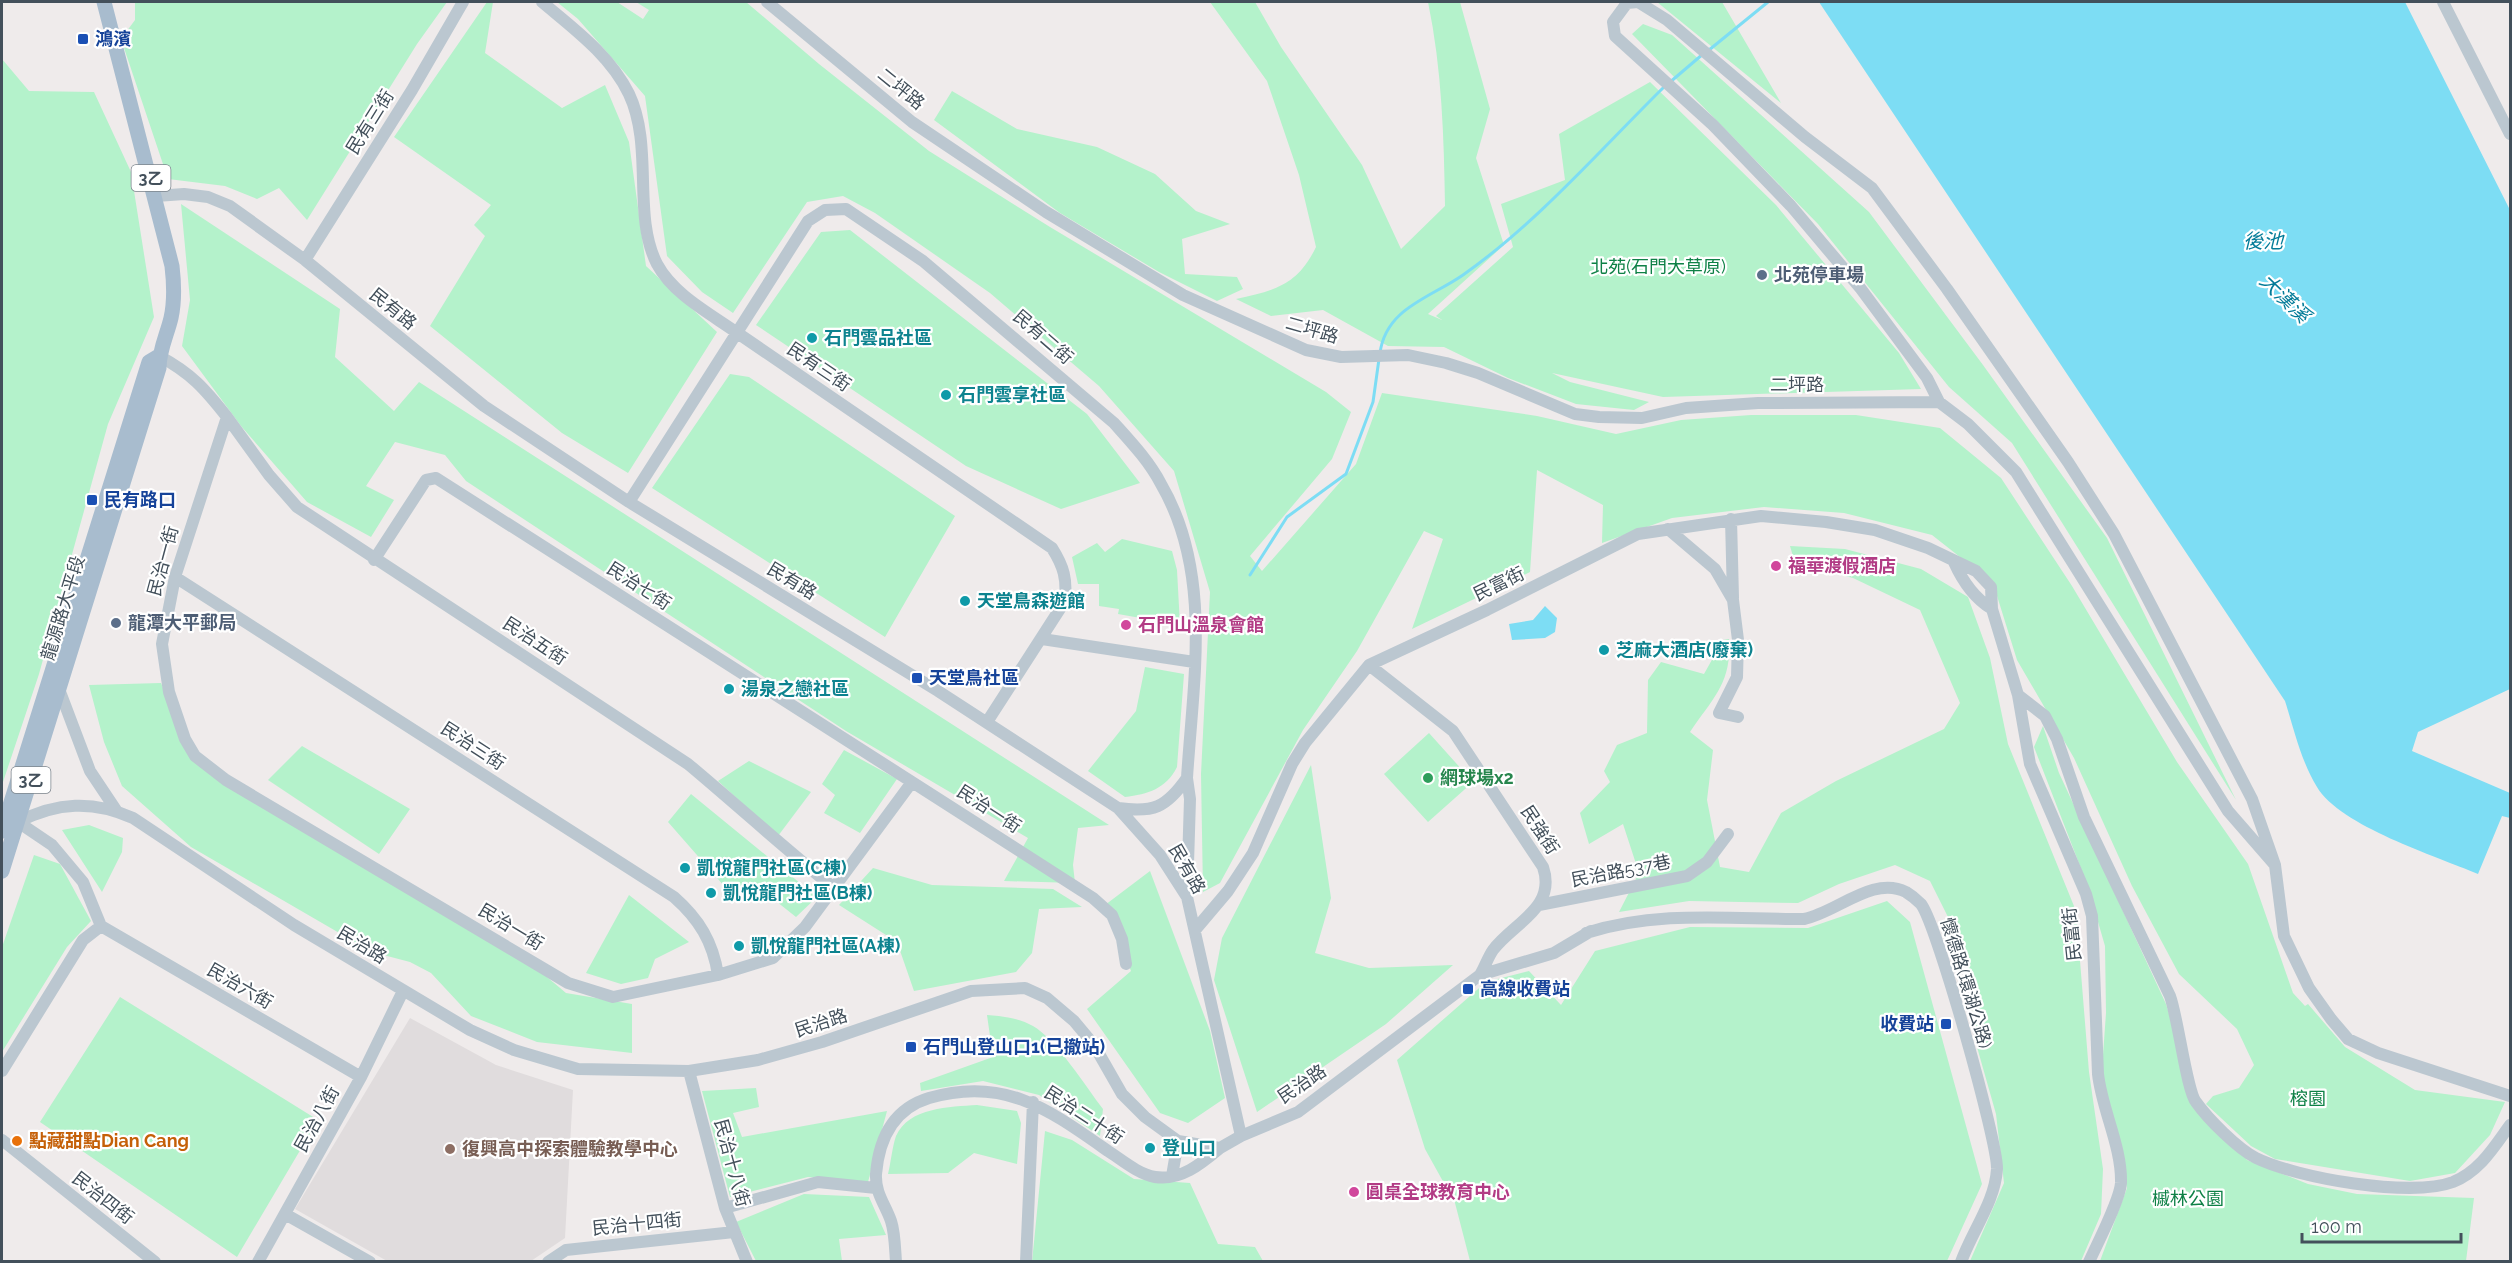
<svg xmlns="http://www.w3.org/2000/svg" width="2512" height="1263" viewBox="0 0 2512 1263" font-family="Raleway,'Noto Sans TC',sans-serif">
<style>
.education{fill:#e0dcdd}
.green{fill:#b4f2cb}
.water{fill:#7dddf4}
.lines{fill:none;stroke-linecap:round;stroke-linejoin:round}
.stream{stroke:#7dddf4;stroke-width:3}
.minor{stroke:#bbc7d0;stroke-width:12}
.major{stroke:#a8bcce;stroke-width:15}
.transit-dot{fill:#1a4fb4;stroke:#fff;stroke-width:2}
.service-dot{fill:#5c6f8a;stroke:#fff;stroke-width:2}
.culture-dot{fill:#0f9aa8;stroke:#fff;stroke-width:2}
.hotel-dot{fill:#d1479c;stroke:#fff;stroke-width:2}
.leisure-dot{fill:#2e9e5b;stroke:#fff;stroke-width:2}
.food-dot{fill:#e8710a;stroke:#fff;stroke-width:2}
.education-dot{fill:#8d6e63;stroke:#fff;stroke-width:2}
.labels{text-anchor:middle;stroke-width:4.5;stroke-linejoin:round;paint-order:stroke}
.shield{fill:#fff;stroke:#7b848c;stroke-width:1.5}
.shield-label{font-size:16px;font-weight:bold;fill:#43505b}
.transit-label{font-size:18px;font-weight:bold;fill:#164399;stroke:#fff;text-anchor:start}
.street-label{font-size:18px;fill:#43505b;stroke:#fff}
.park-label{font-size:18px;fill:#0e8146;stroke:#fff}
.service-label{font-size:18px;font-weight:bold;fill:#4e5e75;stroke:#fff;text-anchor:start}
.culture-label{font-size:18px;font-weight:bold;fill:#0d838f;stroke:#fff;text-anchor:start}
.hotel-label{font-size:18px;font-weight:bold;fill:#b23c85;stroke:#fff;text-anchor:start}
.leisure-label{font-size:18px;font-weight:bold;fill:#27864d;stroke:#fff;text-anchor:start}
.food-label{font-size:18px;font-weight:bold;fill:#c56008;stroke:#fff;text-anchor:start}
.education-label{font-size:18px;font-weight:bold;fill:#785e54;stroke:#fff;text-anchor:start}
.water-label{font-size:20px;font-style:italic;fill:#037b98;stroke:#fff}
</style>
<rect width="100%" height="100%" fill="#efebeb"/>
<path class="education" d="M410 1018 496 1065 573 1090 565 1238 531 1261H387L295 1209Z"/>
<path class="green" d="M135 2H447L417 44 307 220 279 188 257 199 225 186 168 179 121 39 135 20Z
M487 2H493L485 53 562 108 605 85 629 142 646 266 717 332 628 473 562 433 430 326 485 236 474 225 491 205 394 137Z
M557 2H617L643 19 649 10 636 2H746L819 64 929 151 1050 227 1326 392 1351 412 1332 459 1250 556 1262 571 1356 464 1382 393 1537 416 1616 434 1681 420 1751 415H1856L1940 428 2001 478 2072 586 2177 762 2248 864 2293 993 2305 1006 2308 1004 2345 1047 2415 1090 2505 1102 2490 1135 2455 1173 2410 1181 2275 1159 2251 1146 2206 1104 2213 1096 2239 1088 2254 1065 2237 1029 2179 974 2132 886 2074 758 2017 660 1993 583 1932 535 1844 513 1764 507 1672 518 1602 543 1603 505 1537 470 1530 572 1412 629 1443 539 1424 531 1357 651 1303 730 1220 883 1203 892 1201 774 1210 592 1174 471 1099 386 990 293 875 213 843 196 807 202 733 313 702 292 667 256 645 96 578 19Z
M1210 2H1255L1281 47 1362 165 1401 249 1445 206C1444 138 1442 69 1428 2H1460L1490 109 1476 158 1504 245 1428 314 1442 320 1436 316 1513 247 1501 204 1565 180 1559 134 1650 82 1776 205 1899 353 1921 389 1663 397 1552 373 1570 382 1649 402 1634 410 1576 404 1508 378 1444 347 1388 346 1323 310 1271 316 1236 299C1275 290 1297 286 1316 247L1299 175 1267 81Z
M1657 2H1722L1781 103Z
M1643 24 1672 35 1869 212 1983 365 2107 538 2236 800 2012 443 1949 387 1818 224 1632 34Z
M2 59 29 91 94 92 131 172 154 317 108 424 39 674 2 785Z
M952 91 1017 129 1097 147 1155 174 1196 211 1230 224 1182 239 1185 274 1237 277 1243 289 1217 301 1159 272 1060 213 934 120Z
M181 204 340 309 335 357 394 411 419 382 1109 825 1078 828 1073 865 1075 883 1004 881 1028 838 846 731 466 481 445 455 395 442 366 486 394 500 371 537 307 502 241 426 182 346 190 300Z
M850 230 1087 414 1140 483 1061 509 966 466 756 325 821 232Z
M730 374 749 377 955 516 885 637 652 488Z
M1122 539 1172 551 1177 570 1180 625 1118 614 1119 609 1099 606V584H1078L1072 557 1097 543 1105 552Z
M1790 546 1845 549 1921 569 1968 597 1990 658 2008 744 2076 911 2089 1072 2103 1169 2101 1214 2081 1261H1970L2004 1183 1996 1114 1977 1047 1966 953 1930 881 1895 865 1839 884 1798 903 1689 901 1619 912 1639 873 1623 824 1589 844 1580 813 1610 782 1604 771 1617 745 1647 733 1648 680 1661 662 1704 674 1723 640 1729 639C1732 683 1713 698 1690 732L1713 750 1707 800 1720 867 1749 872 1781 813 1836 781 1944 729 1960 703 1920 610 1853 578 1795 563Z
M1145 667 1184 674 1177 767C1166 789 1148 794 1125 797L1088 771 1136 711Z
M161 683 188 750 541 972 566 993 632 1004V1053L537 1042 471 1016 431 973 410 962 372 952 191 847 122 786 104 742 89 685Z
M2043 726 2059 773 2166 1004 2192 1088 2247 1160 2308 1184 2357 1194 2474 1198 2466 1261H2100L2127 1188 2101 1083 2106 1013 2105 946 2087 884 2034 747Z
M1429 733 1473 782 1428 822 1384 774Z
M302 746 410 809 379 854 268 780Z
M844 750 897 779 860 833 824 813 835 795 822 784Z
M749 761 811 792 778 836 718 781Z
M1311 765 1331 898 1315 953 1369 968 1453 965 1386 1024 1257 1112 1214 980 1222 938Z
M691 794 817 897 796 917 752 882 732 895 668 822Z
M89 825 123 838 122 852 102 892 62 830Z
M34 855 60 864 91 921 67 947 2 1052V947Z
M873 868 932 885 1053 889 1082 907 1039 909 1032 953 1016 972 914 991 897 942 839 905Z
M1150 871 1210 1031 1225 1098 1188 1123 1160 1113 1087 1009 1131 971 1105 905Z
M629 895 689 942 655 959 648 978 621 984 586 973Z
M1887 901 1910 922 1982 1184 1947 1261H1470L1455 1203 1425 1149 1397 1060 1486 982 1529 971 1561 1005 1595 951 1690 927 1808 928Z
M120 997 318 1120 237 1257 40 1122Z
M987 1015C1002 1016 1019 1018 1033 1026 1056 1039 1086 1087 1103 1109L1100 1136 1039 1095 983 1081 921 1091 920 1083 993 1057Z
M756 1088 759 1107 733 1113 742 1137 887 1111 868 1182 808 1177 730 1197 702 1091Z
M977 1105 1017 1111 1021 1123 1017 1164 974 1153 948 1173 888 1174C891 1162 892 1148 896 1136 909 1107 950 1107 977 1105Z
M1045 1131 1072 1140 1134 1179 1190 1183 1218 1244 1255 1247 1263 1261 1032 1262Z
M804 1194 869 1197 886 1235 839 1239 842 1261H756L736 1222Z"/>
<path class="water" d="M1819 2H2405L2510 210V689L2418 732 2412 751 2510 793V818L2502 816 2478 874C2436 856 2340 826 2317 787 2301 761 2294 729 2285 701Z
M1545 606 1557 618 1555 632 1545 638 1512 640 1509 624 1533 620Z"/>
<g class="lines">
<path class="stream" d="M1709 50 1768 2
M1669 83 1703 54
M1380 353C1386 308 1430 298 1463 275 1538 222 1599 151 1664 87
M1250 575 1287 517 1346 474 1373 402 1379 359"/>
<path class="minor" d="M542 2C574 29 610 55 629 94 654 147 632 215 657 264 673 294 709 313 736 332L1052 548C1064 567 1067 579 1065 601L987 722
M767 2 912 122 1046 212 1183 295 1306 350 1341 357 1408 355 1446 363 1478 373 1575 414 1599 417 1642 418 1686 408 1758 403 1939 402
M2443 2 2510 134
M156 196 184 194 208 197 230 206 305 260 484 406 629 502 938 691 1118 808 1160 855 1187 897 1241 1136
M305 260 412 90 463 2
M159 356C191 373 205 389 227 417L175 577 162 644 169 692 185 739 195 756 226 780 568 983 613 997 718 975 773 958 805 927 912 782 1093 898 1112 915 1122 939 1126 964
M227 417 269 475 297 507 688 764C737 805 784 848 834 888
M629 502 808 221 825 210 846 209 923 261 1114 423C1131 442 1149 461 1161 484 1213 573 1193 681 1187 778L1190 799 1187 896
M1731 519 1733 598
M1668 529 1715 569 1733 600 1738 640 1737 677 1719 713 1738 717
M374 560 426 480 436 478 912 782
M1954 562C1962 580 1974 598 1992 609
M175 577 674 897C699 919 713 942 718 975
M1042 639 1194 662
M1369 665 1453 731 1543 867C1557 908 1513 923 1493 950 1488 957 1485 967 1480 975
M55 687 59 689 90 771 116 810
M2018 695 2045 716 2057 739 2084 817 2170 996C2178 1018 2187 1092 2196 1102 2208 1119 2238 1149 2256 1158 2297 1178 2411 1198 2453 1182 2480 1171 2494 1147 2510 1125
M1118 808C1153 813 1166 808 1187 778
M12 821 18 822C57 802 93 800 133 818L294 925 470 1030 514 1050 578 1069 689 1071 758 1060 822 1042 971 991 1025 988 1047 998 1074 1021 1094 1045 1122 1094 1145 1117 1178 1141 1220 1148 1241 1136 1298 1112 1480 975 1554 953 1591 931
M18 822 52 845 83 882 101 926
M2275 865 2228 811 2016 472 1968 424 1939 402 1927 378 1861 289 1791 206 1713 125 1615 36 1613 22 1627 3 1638 2 1667 20 1805 137 1872 188 1947 289 2068 462 2114 534 2252 799 2275 865 2284 936 2309 988 2331 1019 2348 1039 2378 1053 2510 1096
M1539 905 1687 876 1707 862 1728 834
M101 926 361 1077
M1195 930 1228 891 1253 853 1292 764 1305 743 1369 665 1487 610 1638 534 1761 516 1826 522 1875 530 1928 548 1976 571 1991 587 1992 609 2018 695 2030 764 2086 894 2092 916 2098 1074C2102 1110 2122 1147 2121 1183 2120 1200 2097 1244 2089 1262
M1586 933C1657 910 1730 919 1804 919 1836 913 1873 875 1906 892 1911 895 1917 900 1921 904 1937 925 1998 1142 1997 1169 1995 1202 1972 1231 1961 1262
M2 1071 83 940 101 926
M689 1071 725 1208 747 1262
M2 1140 155 1262
M1172 1176 1178 1141
M725 1208 818 1182 876 1188
M285 1214 370 1262
M258 1262 361 1077 403 991
M548 1262 566 1250 734 1232
M896 1262C895 1249 895 1233 891 1221 885 1204 875 1193 876 1174 879 1139 893 1109 929 1098 1004 1076 1048 1109 1108 1151 1122 1160 1138 1174 1155 1177 1181 1181 1202 1163 1220 1148
M1026 1262 1033 1102"/>
<path class="major" d="M2 831 149 362 159 356
M2 871 159 368C159 350 167 335 171 318 175 300 174 283 172 266L104 2"/>
</g>
<g class="transit-dot">
<rect x="77" y="33" width="12" height="12" rx="3"/>
<rect x="86" y="494" width="12" height="12" rx="3"/>
<rect x="911" y="672" width="12" height="12" rx="3"/>
<rect x="1462" y="983" width="12" height="12" rx="3"/>
<rect x="1940" y="1018" width="12" height="12" rx="3"/>
<rect x="905" y="1041" width="12" height="12" rx="3"/>
</g>
<g class="service-dot">
<circle cx="1762" cy="275" r="6"/>
<circle cx="116" cy="623" r="6"/>
</g>
<g class="culture-dot">
<circle cx="812" cy="338" r="6"/>
<circle cx="946" cy="395" r="6"/>
<circle cx="965" cy="601" r="6"/>
<circle cx="1604" cy="650" r="6"/>
<circle cx="729" cy="689" r="6"/>
<circle cx="685" cy="868" r="6"/>
<circle cx="711" cy="893" r="6"/>
<circle cx="739" cy="946" r="6"/>
<circle cx="1150" cy="1148" r="6"/>
</g>
<g class="hotel-dot">
<circle cx="1776" cy="566" r="6"/>
<circle cx="1126" cy="625" r="6"/>
<circle cx="1354" cy="1192" r="6"/>
</g>
<circle class="leisure-dot" cx="1428" cy="778" r="6"/>
<circle class="food-dot" cx="17" cy="1141" r="6"/>
<circle class="education-dot" cx="450" cy="1149" r="6"/>
<g class="labels">
<g class="shield">
<rect x="131.5" y="165" width="39" height="26" rx="4.5"/>
<rect x="11.5" y="767" width="39" height="26" rx="4.5"/>
</g>
<g class="shield-label">
<text x="151" y="184">3乙</text>
<text x="31" y="786">3乙</text>
</g>
<g class="transit-label">
<text x="95" y="45">鴻濱</text>
<text x="104" y="506">民有路口</text>
<text x="929" y="684">天堂鳥社區</text>
<text x="1480" y="995">高線收費站</text>
<text x="1934" y="1030" text-anchor="end">收費站</text>
<text x="923" y="1053">石門山登山口1(已撤站)</text>
</g>
<g class="street-label">
<text transform="translate(901 89) rotate(39)" y="6">二坪路</text>
<text transform="translate(370 122) rotate(-58)" y="6">民有三街</text>
<text transform="translate(393 309) rotate(39)" y="6">民有路</text>
<text transform="translate(1312 330) rotate(16)" y="6">二坪路</text>
<text transform="translate(1043 337) rotate(41)" y="6">民有二街</text>
<text transform="translate(819 367) rotate(34)" y="6">民有三街</text>
<text x="1797" y="391">二坪路</text>
<text transform="translate(163 561) rotate(-75)" y="6">民治一街</text>
<text transform="translate(792 581) rotate(31)" y="6">民有路</text>
<text transform="translate(1499 584) rotate(-26)" y="6">民富街</text>
<text transform="translate(639 586) rotate(33)" y="6">民治七街</text>
<text transform="translate(63 608) rotate(-73)" y="6">龍源路大平段</text>
<text transform="translate(535 641) rotate(33)" y="6">民治五街</text>
<text transform="translate(473 746) rotate(33)" y="6">民治三街</text>
<text transform="translate(989 809) rotate(33)" y="6">民治一街</text>
<text transform="translate(1540 830) rotate(57)" y="6">民強街</text>
<text transform="translate(1187 869) rotate(60)" y="6">民有路</text>
<text transform="translate(1621 871) rotate(-11)" y="6">民治路537巷</text>
<text transform="translate(511 927) rotate(31)" y="6">民治一街</text>
<text transform="translate(2072 934) rotate(-96)" y="6">民富街</text>
<text transform="translate(362 945) rotate(31)" y="6">民治路</text>
<text transform="translate(1966 983) rotate(73)" y="6">懷德路(環湖公路)</text>
<text transform="translate(240 986) rotate(30)" y="6">民治六街</text>
<text transform="translate(821 1023) rotate(-18)" y="6">民治路</text>
<text transform="translate(1302 1084) rotate(-34)" y="6">民治路</text>
<text transform="translate(1084 1115) rotate(33)" y="6">民治二十街</text>
<text transform="translate(317 1119) rotate(-61)" y="6">民治八街</text>
<text transform="translate(732 1163) rotate(75)" y="6">民治十八街</text>
<text transform="translate(103 1198) rotate(38)" y="6">民治四街</text>
<text transform="translate(637 1224) rotate(-6)" y="6">民治十四街</text>
</g>
<g class="park-label">
<text x="1658" y="273">北苑(石門大草原)</text>
<text x="2308" y="1105">榕園</text>
<text x="2188" y="1205">槭林公園</text>
</g>
<g class="service-label">
<text x="1774" y="281">北苑停車場</text>
<text x="128" y="629">龍潭大平郵局</text>
</g>
<g class="culture-label">
<text x="824" y="344">石門雲品社區</text>
<text x="958" y="401">石門雲享社區</text>
<text x="977" y="607">天堂鳥森遊館</text>
<text x="1616" y="656">芝麻大酒店(廢棄)</text>
<text x="741" y="695">湯泉之戀社區</text>
<text x="697" y="874">凱悅龍門社區(C棟)</text>
<text x="723" y="899">凱悅龍門社區(B棟)</text>
<text x="751" y="952">凱悅龍門社區(A棟)</text>
<text x="1162" y="1154">登山口</text>
</g>
<g class="hotel-label">
<text x="1788" y="572">福華渡假酒店</text>
<text x="1138" y="631">石門山溫泉會館</text>
<text x="1366" y="1198">圓桌全球教育中心</text>
</g>
<g class="leisure-label">
<text x="1440" y="784">網球場x2</text>
</g>
<g class="food-label">
<text x="29" y="1147">點藏甜點Dian Cang</text>
</g>
<g class="education-label">
<text x="462" y="1155">復興高中探索體驗教學中心</text>
</g>
<g class="water-label">
<text x="2263" y="248">後池</text>
<text transform="translate(2285 298) rotate(44)" y="7">大漢溪</text>
</g>
</g>
<rect width="2512" height="1263" fill="none" stroke="#43505b" stroke-width="6"/>
<path d="M2302 1233v9h159v-9" fill="none" stroke="#43505b" stroke-width="3"/>
<text x="2311" y="1233" font-size="18" fill="#43505b" stroke="#ffffff" stroke-width="4.5" paint-order="stroke">100 m</text>
</svg>
